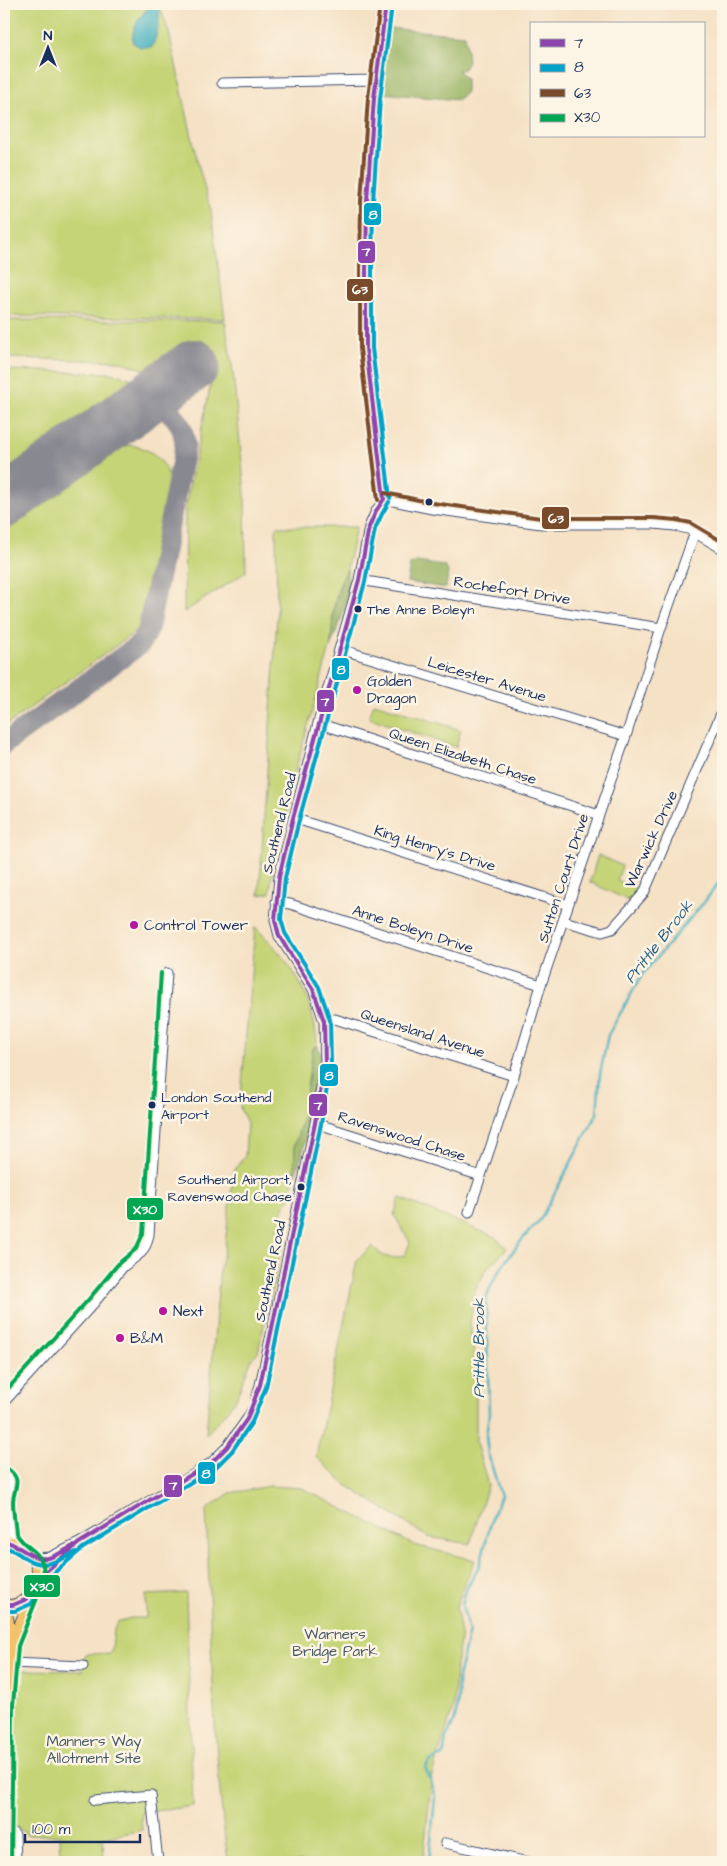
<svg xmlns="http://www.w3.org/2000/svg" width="727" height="1866" viewBox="0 0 727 1866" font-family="'Architects Daughter',sans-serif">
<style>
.green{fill:#c5d476;stroke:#70826a}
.forest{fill:#9cb667;stroke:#5c7262}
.water{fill:#43b0c0;stroke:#2f708f}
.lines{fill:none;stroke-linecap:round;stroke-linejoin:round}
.stream{stroke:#43b0c0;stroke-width:2.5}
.taxiway{stroke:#888891;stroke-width:21}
.runway{stroke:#888891;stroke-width:52}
.minor-casing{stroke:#3c4a6d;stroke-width:11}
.major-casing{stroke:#3c4a6d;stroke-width:12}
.minor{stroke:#fff;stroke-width:9}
.major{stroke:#f3c26a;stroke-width:10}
.bus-1-casing{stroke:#fcf5e5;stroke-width:8}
.bus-2-casing{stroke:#fcf5e5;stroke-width:8}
.bus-3-casing{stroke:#fcf5e5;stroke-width:8}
.bus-4-casing{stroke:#fcf5e5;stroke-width:8}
.bus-1{stroke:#8e44ad;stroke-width:4}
.bus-2{stroke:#01a3c8;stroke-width:4}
.bus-3{stroke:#7a4b2a;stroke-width:4}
.bus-4{stroke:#00a651;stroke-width:4}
.bus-dot{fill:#1b2f5e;stroke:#fcf5e5;stroke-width:2}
.poi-dot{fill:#b5179e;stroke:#fcf5e5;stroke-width:2}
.labels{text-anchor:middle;stroke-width:5;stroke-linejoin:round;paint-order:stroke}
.bus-label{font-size:14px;fill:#1b2f5e;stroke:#fcf5e5;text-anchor:start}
.street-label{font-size:15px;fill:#1b2f5e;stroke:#fcf5e5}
.poi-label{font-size:15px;fill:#1b2f5e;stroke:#fcf5e5;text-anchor:start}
.park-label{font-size:15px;fill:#465864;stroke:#fcf5e5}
.water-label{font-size:16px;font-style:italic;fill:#295c80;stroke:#fcf5e5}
.line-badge{stroke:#fcf5e5;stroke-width:2}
.badge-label{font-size:14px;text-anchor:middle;font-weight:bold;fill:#fff}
</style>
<rect width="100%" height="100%" fill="#fcf5e5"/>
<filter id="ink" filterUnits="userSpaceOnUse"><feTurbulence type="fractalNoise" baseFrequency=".02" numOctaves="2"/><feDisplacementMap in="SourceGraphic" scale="10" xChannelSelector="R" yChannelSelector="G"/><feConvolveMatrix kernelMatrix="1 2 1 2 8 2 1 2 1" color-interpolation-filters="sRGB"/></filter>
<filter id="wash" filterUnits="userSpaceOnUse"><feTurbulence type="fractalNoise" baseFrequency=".0096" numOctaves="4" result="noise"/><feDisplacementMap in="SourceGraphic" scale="20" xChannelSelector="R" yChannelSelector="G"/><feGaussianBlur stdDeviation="1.12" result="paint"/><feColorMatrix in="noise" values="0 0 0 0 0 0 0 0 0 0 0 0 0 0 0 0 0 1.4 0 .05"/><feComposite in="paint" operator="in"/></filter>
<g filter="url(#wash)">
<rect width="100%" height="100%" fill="#f5e1c4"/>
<path class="green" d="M4 4H159L169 33 198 164 211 211 225 319 4 316Z
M4 320 225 321 233 372 245 493 246 572 184 612 185 508 211 383 187 349 166 356 150 371 118 361 4 358Z
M4 370 111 373 130 378 138 383 4 480Z
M130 445C148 447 165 459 169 478 172 496 165 517 161 535 155 565 149 595 143 626L4 727V533L124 447Z
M276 527H356L347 569 339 586 333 611 331 644 289 793 285 821 280 822 273 845 275 851 270 893 259 895 277 618Z
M374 703 461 730 456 747 369 718Z
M598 855 622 866 617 880 641 891 631 902 590 882Z
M255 927C291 961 314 995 317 1045L313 1048 302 1121 295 1144V1170L290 1199 285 1204 277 1234 283 1241 258 1352 252 1358 235 1401 206 1435 220 1267 224 1252 234 1170 245 1156 247 1123 240 1108Z
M400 1198 495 1237 507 1248 487 1269 475 1290 470 1324 476 1368V1443L488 1485 470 1544 428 1537 346 1485 316 1457 357 1260 372 1246C384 1258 389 1260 405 1255L410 1242 394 1215Z
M270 1486 302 1488 414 1545 475 1560 456 1606 461 1635 456 1665 454 1706 432 1774 423 1862H228C212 1746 211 1627 206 1510L230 1493Z
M186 1593 193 1806 141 1813 142 1830 103 1838 104 1862H61L60 1835H28L14 1825 17 1670 83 1671V1661L86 1654 110 1653C115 1641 111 1634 117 1622L131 1618H146V1595Z"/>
<path class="forest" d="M387 28 465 35 468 61 464 69 458 70 466 79V92L458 100 382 93 381 82Z
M417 562 444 566 448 571 446 588 407 582 410 565Z
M347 569C350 598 343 617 331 644 333 614 334 596 347 569Z
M317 1045 321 1053C314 1095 310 1138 294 1178L295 1144 302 1121 313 1048Z"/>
<path class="water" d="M150 6 155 7 159 10C160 23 157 36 152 47H140L133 43C130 29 140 16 150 6Z"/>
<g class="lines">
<path class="stream" d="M429 1862 435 1797 431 1780 425 1768 430 1761 443 1756 446 1738 455 1720 458 1700V1678L469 1631 462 1606 466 1590 480 1564 494 1511 501 1496 488 1454 486 1436 489 1414 486 1300C492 1275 521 1239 540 1220L597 1114 600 1074 608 1035 642 975 705 901 723 877"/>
<path class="taxiway" d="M4 744 140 644 148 630 185 446C184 424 172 404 146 407 139 408 133 412 127 414"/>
<path class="runway" d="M4 502 194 365"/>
</g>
</g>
<g filter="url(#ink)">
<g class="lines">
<defs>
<path id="minor" d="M222 83 375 80
M384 499 366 348V270L367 201 374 98 386 4
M384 499 432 509 541 524H654L675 526 688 529 723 549
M359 580 661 628
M340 649 626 736
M318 723 599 815
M293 818 568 905
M276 902 290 904 541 985
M564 921 602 932 612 929 644 893 723 709
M324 1021 335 1019 514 1076
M315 1123 481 1176
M469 1212 514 1076 541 985 626 736 661 628 695 532
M4 1402 94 1303 123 1267 141 1253 146 1245 149 1235 152 1188 167 973
M4 1475C7 1477 10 1479 11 1484 12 1489 8 1494 8 1499 6 1512 6 1536 17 1544
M29 1553 38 1558 50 1557 79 1543 186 1479 212 1462 227 1447 247 1419 254 1406 260 1385 274 1321 315 1123 325 1063 324 1021 313 989 279 936 275 920 279 877 318 723 359 580 369 527 376 511 384 499
M37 1581 69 1552
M11 1663 83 1666
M95 1800 151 1795 158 1862
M5 1829 11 1831 15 1835 16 1862
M445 1843 528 1862"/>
<path id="major" d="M4 1541C48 1543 49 1607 4 1605
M4 1611 8 1618 10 1629 12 1645 7 1705 5 1862
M13 1642 30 1597"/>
</defs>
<use href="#minor" class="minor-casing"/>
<use href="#major" class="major-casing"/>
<use href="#minor" class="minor"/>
<use href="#major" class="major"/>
<defs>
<path id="bus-1" d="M384 499 366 348V270L367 201 374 98 386 4
M4 1541C19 1544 32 1561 48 1558 57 1556 65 1550 73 1546
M4 1605H13L27 1599 43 1574 79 1543 212 1462 227 1447 247 1419 260 1385 315 1123 325 1063 324 1021 313 989 279 936 275 920 279 877 293 818 359 580 369 527 376 511 384 499"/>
<path id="bus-2" d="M390 498 372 348V270L373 201 380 99 392 5
M4 1547C12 1549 18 1553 25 1558 44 1570 58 1561 76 1552
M4 1611H15L31 1604 48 1578 83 1548 216 1467 232 1451 252 1422 266 1387 321 1124 331 1063 330 1020 319 987 285 933 281 919 285 878 299 820 365 582 375 529 382 514 389 502"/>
<path id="bus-3" d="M385 493 433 503 541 518H654L676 520 691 523 723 542
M378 500 360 349V270L361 201 368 98 380 4"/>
<path id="bus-4" d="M4 1393 89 1299 119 1263 136 1249 143 1234 161 973
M8 1469C23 1480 14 1487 13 1501 13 1511 15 1523 16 1533 28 1554 48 1549 43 1583L18 1646 13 1705 11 1862"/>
</defs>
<use href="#bus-1" class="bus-1-casing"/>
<use href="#bus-2" class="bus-2-casing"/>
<use href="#bus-3" class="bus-3-casing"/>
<use href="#bus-4" class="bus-4-casing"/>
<use href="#bus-1" class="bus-1"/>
<use href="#bus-2" class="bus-2"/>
<use href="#bus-3" class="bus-3"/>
<use href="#bus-4" class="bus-4"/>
</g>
</g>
<g class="bus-dot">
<circle cx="429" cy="502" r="4.5"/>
<circle cx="358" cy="609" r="4.5"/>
<circle cx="152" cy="1105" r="4.5"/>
<circle cx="301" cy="1187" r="4.5"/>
</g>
<g class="poi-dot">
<circle cx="357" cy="690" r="5"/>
<circle cx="134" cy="925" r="5"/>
<circle cx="163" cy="1311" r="5"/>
<circle cx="120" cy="1338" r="5"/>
</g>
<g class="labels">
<g class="bus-label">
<text x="367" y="614">The Anne Boleyn</text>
<text x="161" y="1102">London Southend<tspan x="161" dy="17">Airport</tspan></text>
<text x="292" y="1184" text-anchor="end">Southend Airport,<tspan x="292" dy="17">Ravenswood Chase</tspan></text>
</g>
<g class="street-label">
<text transform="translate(512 590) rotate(9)" y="5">Rochefort Drive</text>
<text transform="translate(487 679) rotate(17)" y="5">Leicester Avenue</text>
<text transform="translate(463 756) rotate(18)" y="5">Queen Elizabeth Chase</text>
<text transform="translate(279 823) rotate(-76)" y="5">Southend Road</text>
<text transform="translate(651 839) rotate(-65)" y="5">Warwick Drive</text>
<text transform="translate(435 848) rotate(17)" y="5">King Henry's Drive</text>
<text transform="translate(563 878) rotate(-72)" y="5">Sutton Court Drive</text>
<text transform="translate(413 929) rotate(18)" y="5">Anne Boleyn Drive</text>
<text transform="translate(423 1033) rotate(18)" y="5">Queensland Avenue</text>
<text transform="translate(402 1136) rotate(18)" y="5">Ravenswood Chase</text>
<text transform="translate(270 1271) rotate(-78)" y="5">Southend Road</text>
</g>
<g class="poi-label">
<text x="367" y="686">Golden<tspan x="367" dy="17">Dragon</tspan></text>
<text x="144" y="930">Control Tower</text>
<text x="173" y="1316">Next</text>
<text x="130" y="1343">B&amp;M</text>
</g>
<g class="park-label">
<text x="335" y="1639">Warners<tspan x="335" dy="17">Bridge Park</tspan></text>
<text x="94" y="1746">Manners Way<tspan x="94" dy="17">Allotment Site</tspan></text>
</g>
<g class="water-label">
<text transform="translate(658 941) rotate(-52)" y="6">Prittle Brook</text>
<text transform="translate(478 1348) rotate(-90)" y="6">Prittle Brook</text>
</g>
</g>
<g class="line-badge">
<rect x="363" y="202" width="19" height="24" rx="5" fill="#01a3c8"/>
<rect x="357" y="240" width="19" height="24" rx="5" fill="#8e44ad"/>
<rect x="346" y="278" width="28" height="24" rx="5" fill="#7a4b2a"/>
<rect x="541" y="506" width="29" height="24" rx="5" fill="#7a4b2a"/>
<rect x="331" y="657" width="19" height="24" rx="5" fill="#01a3c8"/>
<rect x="316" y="689" width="19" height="24" rx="5" fill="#8e44ad"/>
<rect x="319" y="1063" width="20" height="24" rx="5" fill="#01a3c8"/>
<rect x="308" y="1093" width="20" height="24" rx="5" fill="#8e44ad"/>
<rect x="126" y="1197" width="38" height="24" rx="5" fill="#00a651"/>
<rect x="197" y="1461" width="19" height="24" rx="5" fill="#01a3c8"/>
<rect x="163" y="1474" width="20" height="24" rx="5" fill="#8e44ad"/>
<rect x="23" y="1574" width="38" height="24" rx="5" fill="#00a651"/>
</g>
<g class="badge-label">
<text x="373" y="219">8</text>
<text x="366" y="256">7</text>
<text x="360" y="294">63</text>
<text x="556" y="523">63</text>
<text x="341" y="674">8</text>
<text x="325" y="706">7</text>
<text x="329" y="1080">8</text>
<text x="318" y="1110">7</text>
<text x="145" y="1214">X30</text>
<text x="206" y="1478">8</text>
<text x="173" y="1490">7</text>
<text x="42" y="1591">X30</text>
</g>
<rect width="727" height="1866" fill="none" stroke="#fcf5e5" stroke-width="20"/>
<rect x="530" y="22" width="175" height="115" fill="#fcf5e5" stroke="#a2a6af"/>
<rect x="540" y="39" width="25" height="8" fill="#8e44ad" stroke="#a2a6af"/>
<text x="574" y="48" font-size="15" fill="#1b2f5e">7</text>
<rect x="540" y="64" width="25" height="8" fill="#01a3c8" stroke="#a2a6af"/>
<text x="574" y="72" font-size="15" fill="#1b2f5e">8</text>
<rect x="540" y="89" width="25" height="8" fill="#7a4b2a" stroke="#a2a6af"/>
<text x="574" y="98" font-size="15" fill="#1b2f5e">63</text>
<rect x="540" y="114" width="25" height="8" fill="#00a651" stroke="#a2a6af"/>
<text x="574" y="122" font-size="15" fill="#1b2f5e">X30</text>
<g transform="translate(48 48)" stroke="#fcf5e5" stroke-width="4" paint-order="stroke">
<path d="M0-4L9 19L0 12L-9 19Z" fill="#1b2f5e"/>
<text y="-8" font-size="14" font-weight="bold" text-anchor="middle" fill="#1b2f5e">N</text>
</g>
<path d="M25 1834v8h115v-8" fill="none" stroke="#1b2f5e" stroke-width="2.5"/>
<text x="32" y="1834" font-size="15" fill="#1b2f5e" stroke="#fcf5e5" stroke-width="4" paint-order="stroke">100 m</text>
</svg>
